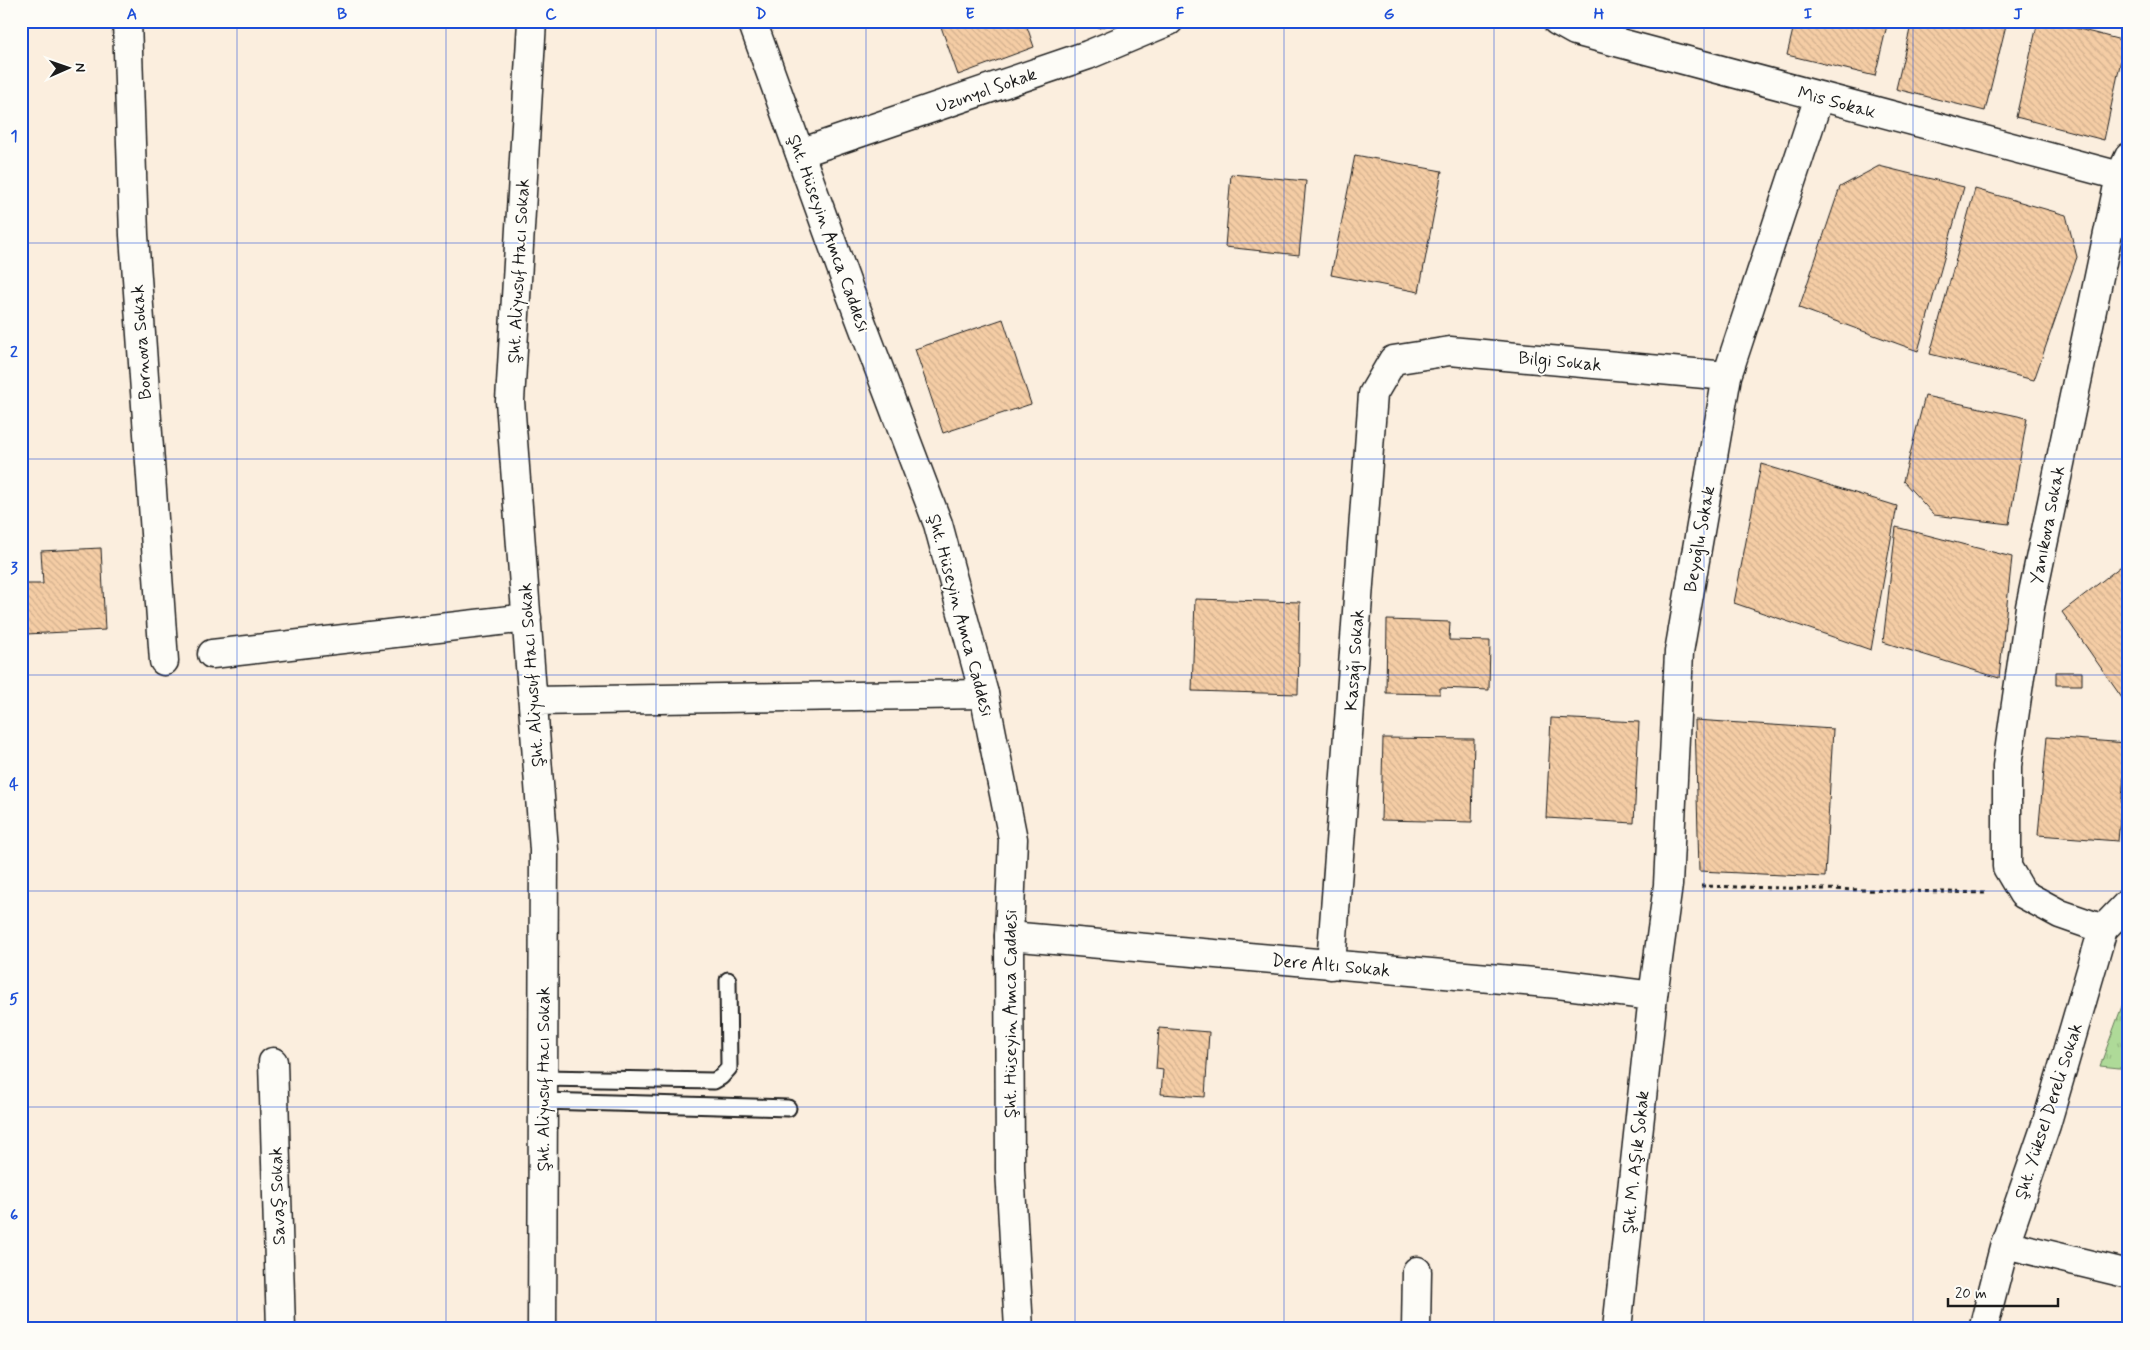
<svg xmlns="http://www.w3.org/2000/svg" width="2150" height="1350" viewBox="0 0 2150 1350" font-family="Mynerve,sans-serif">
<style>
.park{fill:url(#park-tufts);stroke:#657b5a}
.building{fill:url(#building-back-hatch);stroke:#1c1c1c}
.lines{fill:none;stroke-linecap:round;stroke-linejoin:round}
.service-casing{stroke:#1c1c1c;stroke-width:19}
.minor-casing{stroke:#1c1c1c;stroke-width:31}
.tertiary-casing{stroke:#1c1c1c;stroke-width:31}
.path{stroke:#1c1c1c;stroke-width:3;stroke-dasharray:4 4;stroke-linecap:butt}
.service{stroke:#fdfcf7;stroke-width:15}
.minor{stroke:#fdfcf7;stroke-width:28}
.tertiary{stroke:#fdfcf7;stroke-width:28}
.grid{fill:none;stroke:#1d4ed8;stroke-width:1;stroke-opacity:0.55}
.labels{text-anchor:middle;stroke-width:4;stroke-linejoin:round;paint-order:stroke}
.street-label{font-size:18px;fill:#1c1c1c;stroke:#fdfcf7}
.neatline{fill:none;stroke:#1d4ed8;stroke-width:2}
.grid-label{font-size:16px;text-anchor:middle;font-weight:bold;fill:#1d4ed8}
</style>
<defs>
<pattern id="park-tufts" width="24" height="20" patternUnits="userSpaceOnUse" patternTransform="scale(1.25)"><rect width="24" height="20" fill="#aeda98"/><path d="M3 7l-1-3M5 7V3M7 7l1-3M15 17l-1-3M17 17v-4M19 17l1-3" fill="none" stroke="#95ba82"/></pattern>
<pattern id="building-back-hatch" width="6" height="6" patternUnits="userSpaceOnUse" patternTransform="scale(1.25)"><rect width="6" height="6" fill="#f5cda5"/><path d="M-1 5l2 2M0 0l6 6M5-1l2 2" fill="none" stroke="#d1af8d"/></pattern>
</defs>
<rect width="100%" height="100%" fill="#fbeede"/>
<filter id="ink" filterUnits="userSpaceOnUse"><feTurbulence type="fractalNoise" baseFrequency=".02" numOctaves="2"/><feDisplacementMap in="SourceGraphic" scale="10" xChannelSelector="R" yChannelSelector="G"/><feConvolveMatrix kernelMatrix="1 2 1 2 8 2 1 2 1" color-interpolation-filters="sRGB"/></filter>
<g filter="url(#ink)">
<path class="park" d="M2129 987V1069L2100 1066Z"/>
<path class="building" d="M939 21H1025L1034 47 958 75Z
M1097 21H1121L1099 28Z
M1795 21H1888L1875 76 1787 55Z
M1912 21H2007L1985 111 1896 89Z
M2038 21H2048L2125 41 2104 140 2016 117Z
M1355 155 1442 171 1419 292 1331 275Z
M1879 166 1964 187 1918 351 1799 308 1840 187Z
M1231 174 1306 181 1299 255 1225 247Z
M1975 189 2066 215 2077 257 2034 380 1930 354Z
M1003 319 1031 404 943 433 915 349Z
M1925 396 2027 418 2009 524 1934 515 1903 481Z
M1761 464 1897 506 1871 650 1734 603Z
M1896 527 2012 557 1999 678 1883 642Z
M101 548 105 630 26 634 24 584H43L41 551Z
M2129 560V708L2062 612Z
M1195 599 1300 602 1298 694 1192 691Z
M1387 620 1450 622 1449 640 1490 641 1489 690 1440 688V694L1386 693Z
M2056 672H2082V685H2056Z
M1551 718 1639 722 1634 823 1546 818Z
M1695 720 1833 729 1825 877 1699 871Z
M2047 737 2127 743 2118 841 2038 835Z
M1383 738 1474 739 1472 822 1381 820Z
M1159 1028 1209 1032 1205 1097 1161 1094 1163 1070 1156 1069Z"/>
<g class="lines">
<defs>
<path id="service" d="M543 1078 714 1081 721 1077 729 1068 728 980
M543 1101 788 1108"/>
<path id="minor" d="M127 21 134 235 164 661
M532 21 510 401 544 850 542 1329
M1557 21 1575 31 2120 176
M800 153 1088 55 1169 21
M212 654 527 618
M533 701 984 694
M2103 929 2060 914 2023 894 2007 867V766L2030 607 2120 176 2129 157
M1009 936 1558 984 1653 996
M1331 965 1373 394 1393 360 1450 351 1727 376
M273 1062 281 1329
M2005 1244 2129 1274
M1416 1329 1417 1271
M1617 1329 1653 996 1668 885 1679 652 1727 376 1819 97
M1983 1329 2005 1244 2046 1125 2103 929 2129 902"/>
<path id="tertiary" d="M752 21 848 287 938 524 984 694 1013 839 1009 936 1010 1169 1019 1329"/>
</defs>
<use href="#service" class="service-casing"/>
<use href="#minor" class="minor-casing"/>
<use href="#tertiary" class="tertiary-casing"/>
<path class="path" d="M1701 886 1985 893"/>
<use href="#service" class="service"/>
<use href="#minor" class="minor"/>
<use href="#tertiary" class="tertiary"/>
</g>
</g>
<path class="grid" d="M237 21V1329M446 21V1329M656 21V1329M866 21V1329M1075 21V1329M1284 21V1329M1494 21V1329M1704 21V1329M1913 21V1329M21 243H2129M21 459H2129M21 675H2129M21 891H2129M21 1107H2129"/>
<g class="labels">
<g class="street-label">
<text transform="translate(986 90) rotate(-19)" y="6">Uzunyol Sokak</text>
<text transform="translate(1837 102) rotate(15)" y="6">Mis Sokak</text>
<text transform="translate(829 233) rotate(70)" y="6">Şht. Hüseyin Amca Caddesi</text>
<text transform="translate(518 271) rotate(-87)" y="6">Şht. Aliyusuf Hacı Sokak</text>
<text transform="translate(141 342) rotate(-94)" y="6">Bornova Sokak</text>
<text transform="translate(1560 361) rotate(5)" y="6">Bilgi Sokak</text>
<text transform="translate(2047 525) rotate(-79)" y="6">Yanıkova Sokak</text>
<text transform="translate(1699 539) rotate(-80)" y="6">Beyoğlu Sokak</text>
<text transform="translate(961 615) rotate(75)" y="6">Şht. Hüseyin Amca Caddesi</text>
<text transform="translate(1354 660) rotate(-86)" y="6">Kasağı Sokak</text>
<text transform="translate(531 675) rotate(-94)" y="6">Şht. Aliyusuf Hacı Sokak</text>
<text transform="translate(1331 965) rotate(5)" y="6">Dere Altı Sokak</text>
<text transform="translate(1010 1014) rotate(-90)" y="6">Şht. Hüseyin Amca Caddesi</text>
<text transform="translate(543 1079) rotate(-90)" y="6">Şht. Aliyusuf Hacı Sokak</text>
<text transform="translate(2048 1111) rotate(-72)" y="6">Şht. Yüksel Dereli Sokak</text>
<text transform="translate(1635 1162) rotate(-84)" y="6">Şht. M. Aşık Sokak</text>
<text transform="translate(277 1196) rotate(-92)" y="6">Savaş Sokak</text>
</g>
</g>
<rect width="2150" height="1350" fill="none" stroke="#fdfcf7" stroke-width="55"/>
<g transform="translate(68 68) rotate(88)" stroke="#fdfcf7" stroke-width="4" paint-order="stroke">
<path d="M0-4L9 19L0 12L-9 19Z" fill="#1c1c1c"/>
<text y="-8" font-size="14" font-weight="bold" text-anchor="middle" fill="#1c1c1c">N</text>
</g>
<path d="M1948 1298v8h110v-8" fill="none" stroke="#1c1c1c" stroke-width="2.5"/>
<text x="1955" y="1298" font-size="15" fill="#1c1c1c" stroke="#fdfcf7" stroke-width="4" paint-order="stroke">20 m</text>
<rect x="28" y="28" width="2094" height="1294" class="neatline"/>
<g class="grid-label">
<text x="132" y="19">A</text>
<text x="342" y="19">B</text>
<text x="551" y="19">C</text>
<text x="761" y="19">D</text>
<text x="970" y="19">E</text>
<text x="1180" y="19">F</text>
<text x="1389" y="19">G</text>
<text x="1599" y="19">H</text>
<text x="1808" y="19">I</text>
<text x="2018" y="19">J</text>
<text x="14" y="141">1</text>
<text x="14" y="357">2</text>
<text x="14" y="573">3</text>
<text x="14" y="789">4</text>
<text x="14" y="1004">5</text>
<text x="14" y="1220">6</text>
</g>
</svg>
